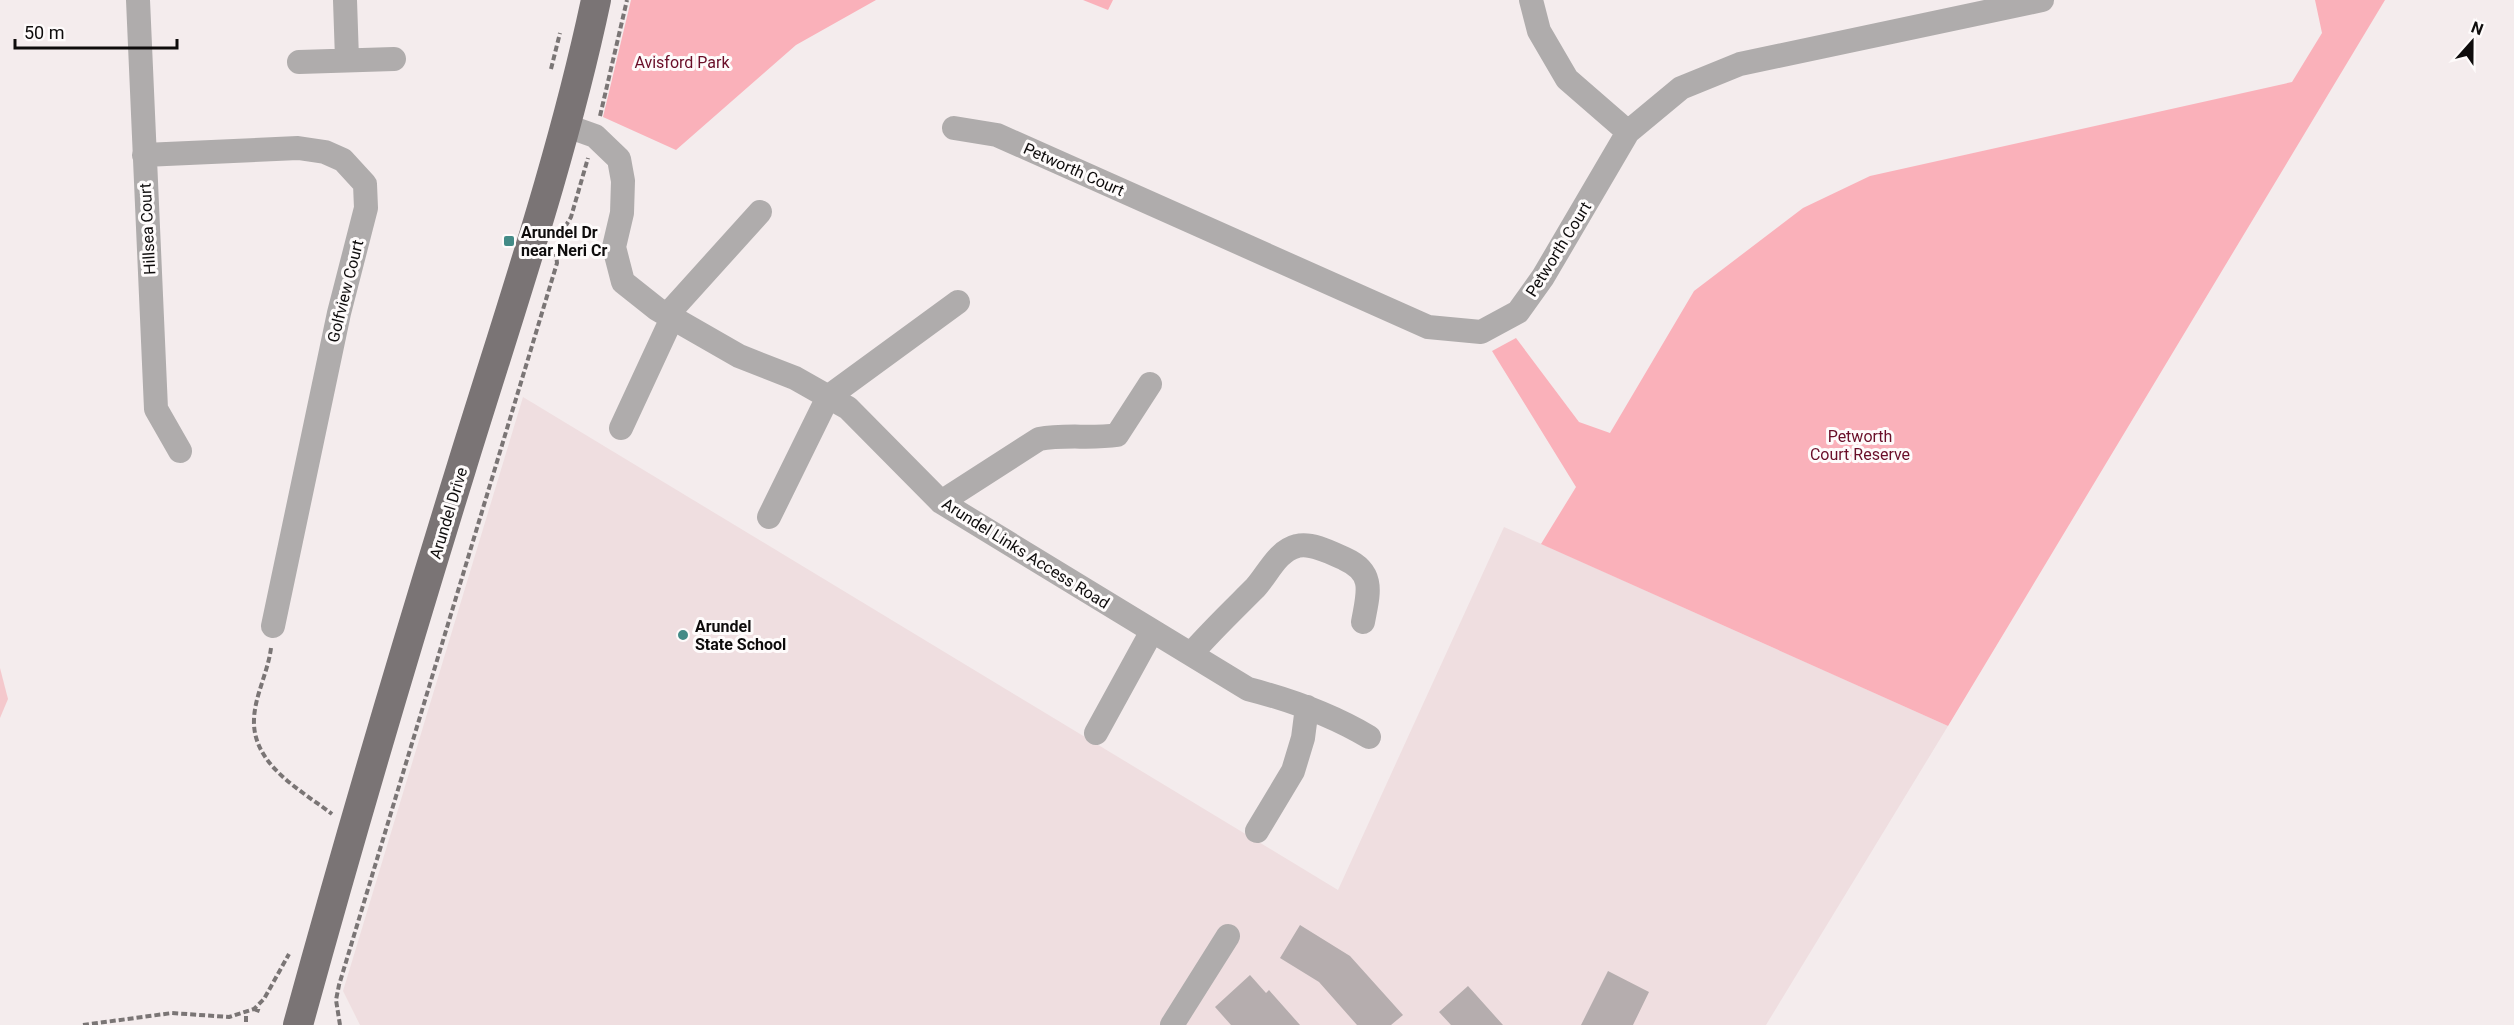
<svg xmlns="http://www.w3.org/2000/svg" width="2514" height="1025" viewBox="0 0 2514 1025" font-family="Roboto,sans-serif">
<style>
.built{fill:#efdee0}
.green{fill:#fab1ba}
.water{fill:#f4c8cc}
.building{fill:#b5adae}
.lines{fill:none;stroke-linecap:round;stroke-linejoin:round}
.path{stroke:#7a7575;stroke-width:4;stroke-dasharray:6 3;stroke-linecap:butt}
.minor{stroke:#afacac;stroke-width:24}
.major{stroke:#7a7475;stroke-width:30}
.poi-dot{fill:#438b87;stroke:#fefbfb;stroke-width:2}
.labels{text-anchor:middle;stroke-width:6;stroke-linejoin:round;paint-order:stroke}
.park-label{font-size:16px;fill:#690e28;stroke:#fefbfb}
.street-label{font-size:16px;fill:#0e0c0c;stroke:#fefbfb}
.poi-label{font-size:16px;font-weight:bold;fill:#0e0c0c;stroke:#fefbfb;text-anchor:start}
</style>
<rect width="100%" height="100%" fill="#f4eced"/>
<path class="built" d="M523 397 1338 890 1504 527 1948 726 1766 1025H360L343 991Z"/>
<path class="green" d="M631 0H876L796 45 676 150 603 117Z
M1083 0H1113L1108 10Z
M2315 0H2385L1948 726 1541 544 1576 487 1492 351 1516 338 1579 422 1610 433 1694 291 1803 208 1870 176 2292 82 2322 33Z"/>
<path class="water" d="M0 668 8 699 0 718Z"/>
<path class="building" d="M1300 925 1350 956 1403 1015 1391 1025H1357L1319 982 1280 958Z
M1608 971 1649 992 1633 1025H1581Z
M1250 975 1266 993 1269 990 1300 1025H1231L1215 1007Z
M1468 986 1503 1025H1451L1439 1012Z"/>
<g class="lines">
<path class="path" d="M551 69 560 33
M600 116 627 0
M565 227 571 217 588 158
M271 648C268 672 255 695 254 719 252 765 301 790 332 814
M254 1009 262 1012
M246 1022V1012
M83 1025 172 1013 229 1017 254 1009 264 999 289 954
M340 1025 336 1000 339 985 557 263 556 254"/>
<path class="minor" d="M138 0 156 409 180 451
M345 0 347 59
M1531 0 1539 31 1567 79 1628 132
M299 62 394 59
M567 126 595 136 619 159 623 181 622 213 614 247 623 282 657 309 739 356 795 378 848 408 941 502 1248 689C1291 700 1330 714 1369 737
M954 128 997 135 1428 327 1481 332 1518 312 1543 277 1628 132 1681 88 1740 64 2042 0
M144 155 298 148 325 152 343 160 365 184 366 208 339 313 273 626
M667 315 760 212
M621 428 672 318
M941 502 1039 439C1065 434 1091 439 1117 435L1150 384
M769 517 828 397 958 302
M1191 654C1211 631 1233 610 1255 588 1268 574 1277 551 1297 546 1311 542 1332 553 1345 559 1376 573 1368 594 1363 622
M1096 733 1152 631
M1257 831 1293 771 1303 738 1307 707
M1172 1025 1228 936"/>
<path class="major" d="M298 1025C349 839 404 653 461 469 509 313 562 160 596 0"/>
</g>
<g class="poi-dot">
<rect x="503" y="235" width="12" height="12" rx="3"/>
<circle cx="683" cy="635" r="6"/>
</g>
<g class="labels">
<g class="park-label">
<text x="682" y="68">Avisford Park</text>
<text x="1860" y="442">Petworth<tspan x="1860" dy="18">Court Reserve</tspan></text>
</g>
<g class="street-label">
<text transform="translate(1074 169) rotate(24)" y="6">Petworth Court</text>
<text transform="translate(147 229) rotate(-93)" y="6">Hillsea Court</text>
<text transform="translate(1558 249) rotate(-58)" y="6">Petworth Court</text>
<text transform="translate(345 291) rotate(-76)" y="6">Golfview Court</text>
<text transform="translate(448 513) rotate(-73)" y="6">Arundel Drive</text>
<text transform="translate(1026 553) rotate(32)" y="6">Arundel Links Access Road</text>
</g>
<g class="poi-label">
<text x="521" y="238">Arundel Dr<tspan x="521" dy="18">near Neri Cr</tspan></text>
<text x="695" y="632">Arundel<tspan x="695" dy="18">State School</tspan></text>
</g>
</g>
<g transform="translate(2472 42) rotate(21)" stroke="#fefbfb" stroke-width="4.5" paint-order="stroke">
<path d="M0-4.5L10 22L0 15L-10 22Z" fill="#0e0c0c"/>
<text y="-9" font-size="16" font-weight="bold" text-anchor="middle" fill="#0e0c0c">N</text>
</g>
<path d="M15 39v9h162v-9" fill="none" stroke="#0e0c0c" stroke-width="3"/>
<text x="24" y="39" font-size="18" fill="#0e0c0c" stroke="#fefbfb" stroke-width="4.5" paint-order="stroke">50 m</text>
</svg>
